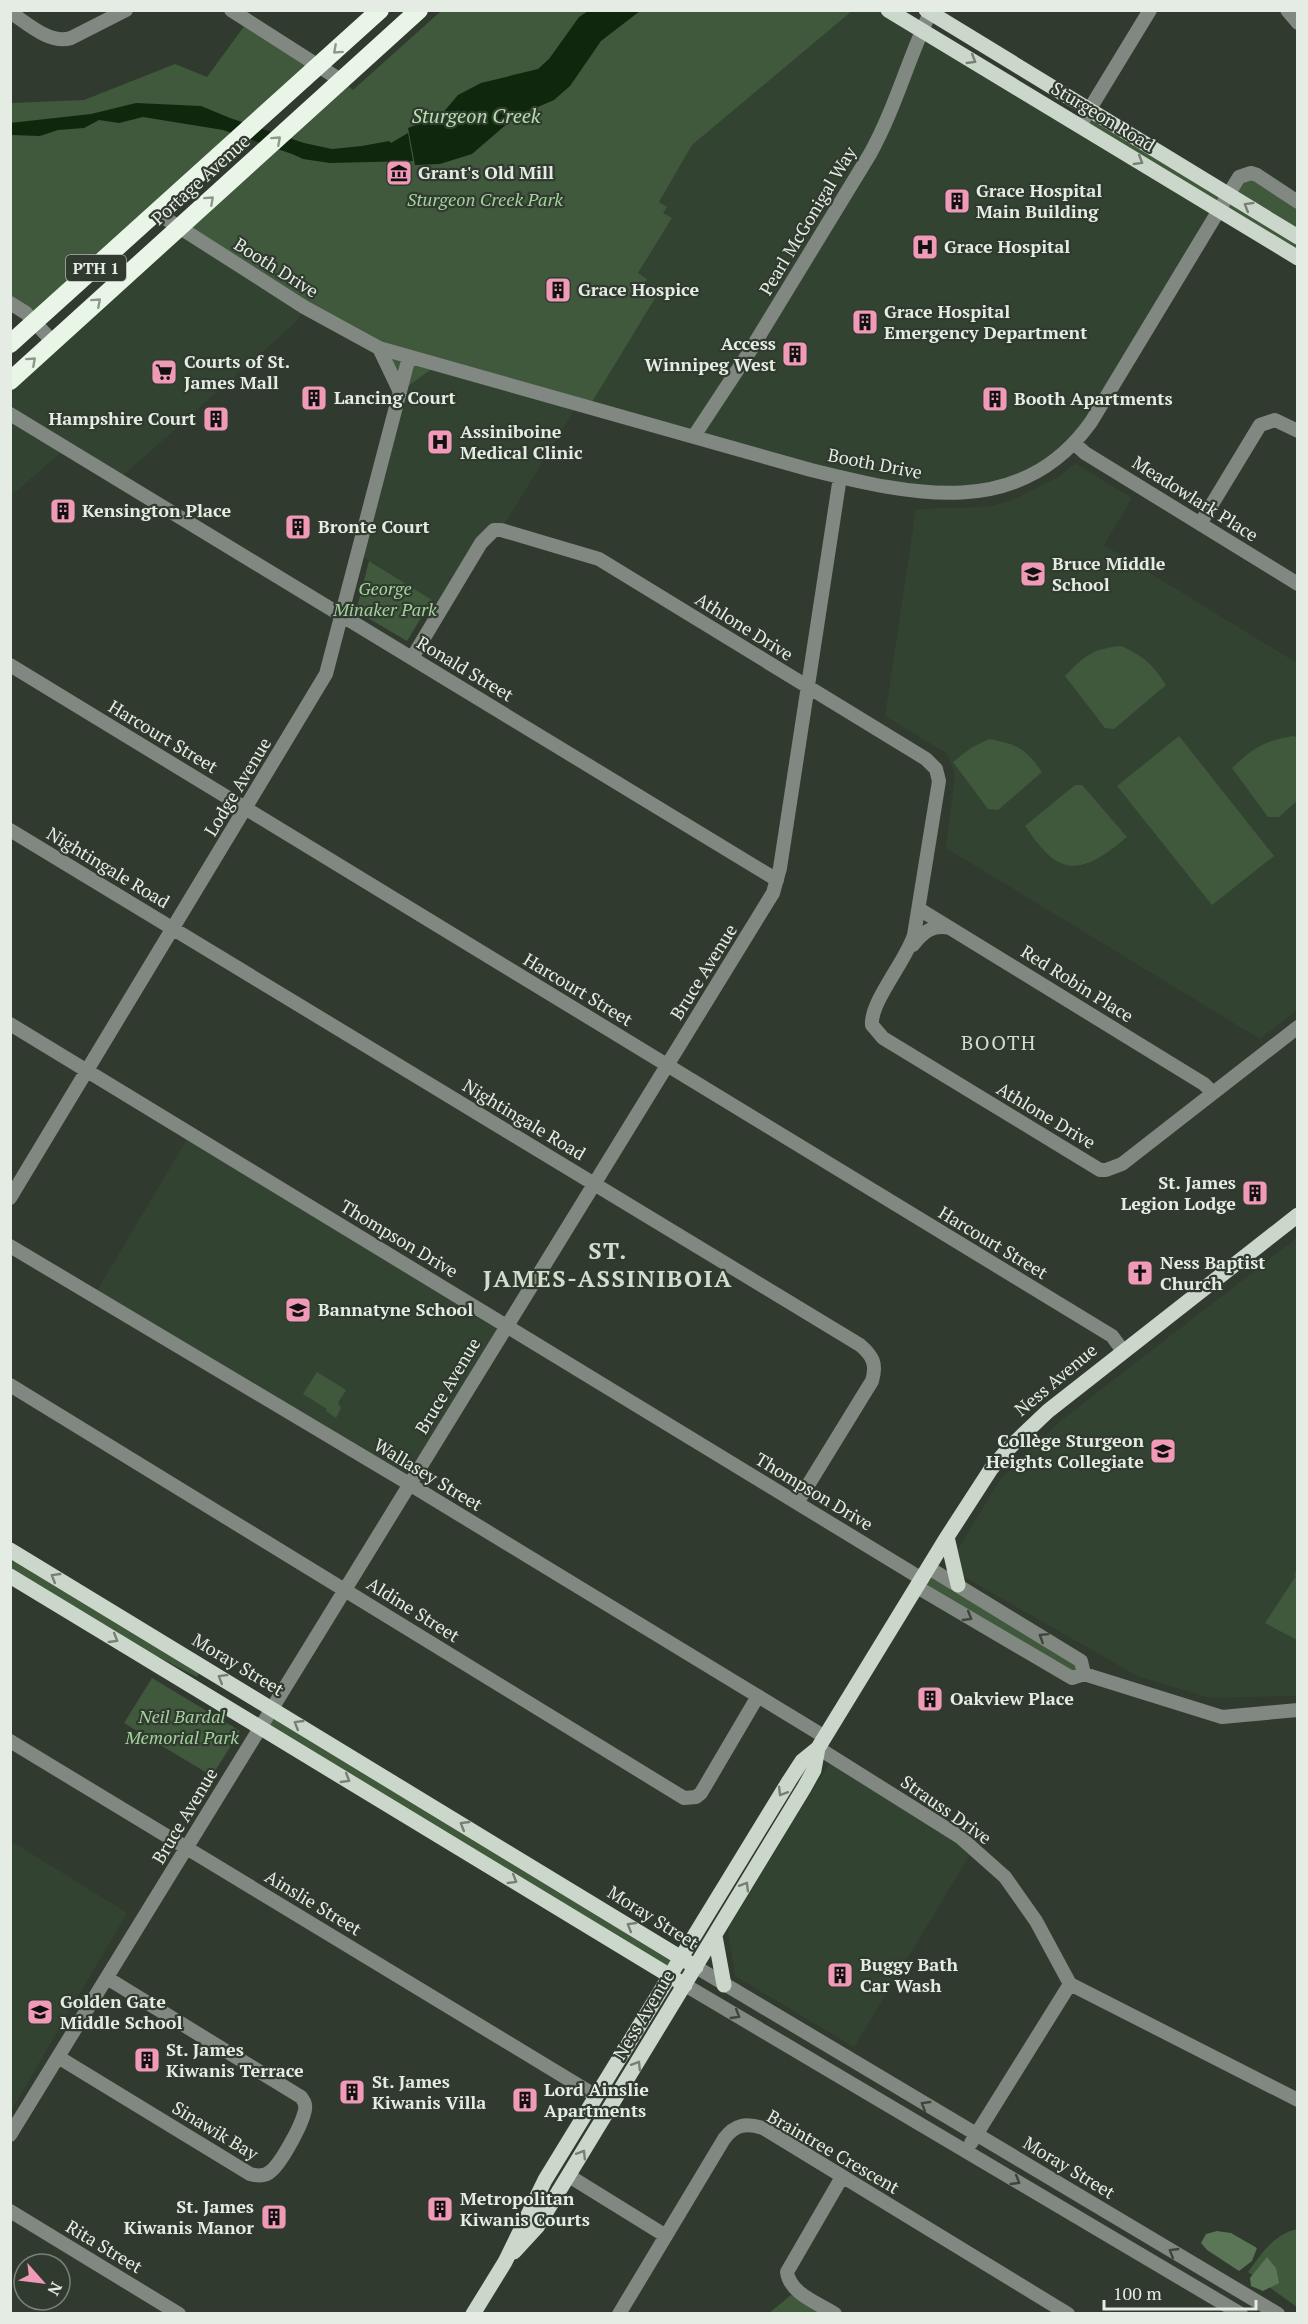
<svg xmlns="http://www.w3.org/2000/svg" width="1308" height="2324" viewBox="0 0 1308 2324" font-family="'PT Serif',serif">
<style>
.built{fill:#334331}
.green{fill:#40593d}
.forest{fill:#5a7656}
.water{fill:#0f280d}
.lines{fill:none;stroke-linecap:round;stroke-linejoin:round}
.minor{stroke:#818781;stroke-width:14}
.major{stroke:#cbd7ca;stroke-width:15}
.highway{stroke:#e9f6e7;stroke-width:18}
.oneway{stroke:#8c988a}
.oneway2{stroke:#768174}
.oneway3{stroke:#3c463a}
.labels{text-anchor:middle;stroke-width:4.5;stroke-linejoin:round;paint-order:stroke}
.shield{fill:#303a2e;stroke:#afb7ad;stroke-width:1.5}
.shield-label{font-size:16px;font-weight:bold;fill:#e5ece4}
.street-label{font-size:18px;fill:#e5ece4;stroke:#303a2e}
.poi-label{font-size:18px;font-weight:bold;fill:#e5ece4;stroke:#303a2e;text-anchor:start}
.park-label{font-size:18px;font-style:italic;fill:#a3d29d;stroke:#303a2e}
.water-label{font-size:20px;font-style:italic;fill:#b0e0aa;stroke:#303a2e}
.neighbourhood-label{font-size:20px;letter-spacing:1.5px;fill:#d1decf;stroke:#303a2e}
.district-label{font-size:24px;font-weight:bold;letter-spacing:1.5px;fill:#d1decf;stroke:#303a2e}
</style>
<rect width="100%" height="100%" fill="#303a2e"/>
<path class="built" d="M852 11H888L1219 210 1083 434 1010 485 912 491 589 407 656 298 641 288 638 273 672 218 663 213 659 202 692 145Z
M179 228 304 307 297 321 118 480 66 448 11 496 10 381Z
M437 364 578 404 501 530 489 539 444 608 357 553 400 392Z
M1075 463 1132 498 1104 545 1297 663V1010L1260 1039 946 848 955 776 952 765 946 753 885 716 916 509 986 507 1011 501 1058 477Z
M187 1139 498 1330 409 1478 97 1291Z
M1297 1238V1696L1210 1698 1137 1676 947 1567 1000 1480 1059 1422Z
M833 1757 974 1848 854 2047 735 1976 728 1929Z
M11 1841 127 1913 11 2111Z"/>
<path class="green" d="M441 11H852L692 145 659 202 667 207 663 213 672 218 638 273 647 279 641 288 656 297 589 407 437 365 400 392 379 348 179 228 342 81 353 90Z
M248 21 319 66 35 322 11 303 10 103 84 100 175 64 207 77Z
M1090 110 1227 193 1245 174 1297 202V258L1080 125Z
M369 561 432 600 407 641 356 611Z
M1121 646C1144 656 1153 665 1166 685L1114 729 1105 728 1065 676C1085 656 1091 649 1121 646Z
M1179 736 1274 856 1212 905 1117 786Z
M1293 736 1297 737V801L1279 817H1268L1232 768C1253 748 1264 741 1293 736Z
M989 739C1017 744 1026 749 1042 772L998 810 988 809 953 762 971 748Z
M1075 785H1082L1127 837C1111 850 1084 874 1061 863 1046 857 1034 838 1025 826Z
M317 1372 346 1390 338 1403 341 1408 336 1418 326 1411 327 1409 303 1394Z
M10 1558 199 1673 197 1677 151 1653 11 1568Z
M929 1568 1081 1661 1072 1678 917 1587Z
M1297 1570V1640L1265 1623 1296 1576 1294 1575Z
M152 1678 240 1731 212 1776 124 1723Z
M272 1708 681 1957 669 1975 260 1728Z
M1297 2229V2307L1248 2272C1262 2253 1273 2235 1297 2229Z
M796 2291 835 2314H768Z"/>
<path class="forest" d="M1217 2231 1231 2233 1257 2248 1252 2261 1239 2271 1207 2250 1201 2243 1206 2234Z
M1267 2257 1276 2268 1279 2283 1263 2291 1251 2286 1250 2278Z"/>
<path class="water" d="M588 11H640L601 41 570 86 554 100 515 117 472 154 440 164 415 165 408 128 441 115 458 95 481 83 538 69 549 59 579 17Z
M136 103 201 106 230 118 304 143 332 149 362 146 389 141 391 143 408 133 413 161 330 163 303 159 292 154 223 130 143 117 119 123 99 120 84 128 58 130 40 136 11 135 10 123 91 114Z"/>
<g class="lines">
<path class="minor" d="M231 10 342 81
M1287 10 1298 23
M10 12C27 23 50 45 71 38L126 10
M1080 125 1150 10
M157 213 304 307 379 348 811 470C912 495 1020 521 1091 422L1239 177 1251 173 1257 175 1298 202
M10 303 26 313 53 342
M379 348 400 392
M10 414 777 880
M694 436 750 351 870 154C895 109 908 59 930 13
M1075 444 1085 453 1298 584
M1200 524 1260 425 1275 420 1298 431
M412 658 481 543 494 530H501L599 559 926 759 936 769 939 781 914 935C906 961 870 1002 872 1025L883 1038 1100 1170H1106L1122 1164 1298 1027
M10 665 1112 1336 1123 1351
M10 830 860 1345C873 1356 877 1364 872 1381L797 1503
M919 909 1204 1084 1213 1093
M913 945C923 932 933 924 950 928
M10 1024 922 1579
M10 1198 326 674 409 357
M10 1246 401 1479 825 1737
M10 1385 684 1798 696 1797 701 1793 758 1696
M929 1568 1081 1661 1084 1674
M917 1587 1072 1678 1084 1674 1222 1717 1298 1710
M10 1741 596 2096
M818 1748 960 1837 1005 1877 1036 1921 1070 1984 1298 2100
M696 1967 1278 2314
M685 1985 1241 2314
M58 2057 250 2174C257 2176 265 2177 271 2171 281 2163 308 2116 305 2105 305 2102 302 2099 301 2097L107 1978
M10 2135 773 893 780 868 840 477
M971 2143 1070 1984
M569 2176 666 2236
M10 2211 179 2314
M619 2314 724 2139C735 2124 746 2123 763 2128L1068 2314
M835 2314C818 2303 790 2294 787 2272L842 2177"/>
<path class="major" d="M888 10 1298 258
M926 10 1298 237
M947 1537 958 1585
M10 1550 696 1967
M10 1576 685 1985
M715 1936 724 1985
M514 2252 537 2227 804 1788 814 1770 818 1748
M473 2314 505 2262 545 2180 789 1781 802 1761 818 1748 947 1537 991 1469 1008 1449 1048 1411 1298 1215"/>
<path class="highway" d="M10 344 380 10
M10 381 419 10"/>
</g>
<defs><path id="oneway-chevron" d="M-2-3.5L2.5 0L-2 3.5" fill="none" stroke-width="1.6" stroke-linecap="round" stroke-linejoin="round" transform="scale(1.5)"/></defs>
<g class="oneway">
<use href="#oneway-chevron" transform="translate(337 50) rotate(138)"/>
<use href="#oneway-chevron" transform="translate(277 140) rotate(-42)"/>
<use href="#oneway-chevron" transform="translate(210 200) rotate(-42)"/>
<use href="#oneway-chevron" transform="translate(97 302) rotate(-42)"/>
<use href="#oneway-chevron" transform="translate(32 361) rotate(-42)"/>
</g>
<g class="oneway2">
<use href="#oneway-chevron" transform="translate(972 60) rotate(31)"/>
<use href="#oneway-chevron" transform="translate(1139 161) rotate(31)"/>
<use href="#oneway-chevron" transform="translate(1248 206) rotate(-149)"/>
<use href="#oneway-chevron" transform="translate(55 1577) rotate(-149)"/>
<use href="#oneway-chevron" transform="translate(114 1639) rotate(31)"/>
<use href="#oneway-chevron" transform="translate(222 1678) rotate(-149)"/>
<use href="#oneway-chevron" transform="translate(298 1724) rotate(-149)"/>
<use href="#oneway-chevron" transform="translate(346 1779) rotate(31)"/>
<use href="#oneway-chevron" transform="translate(782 1792) rotate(121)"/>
<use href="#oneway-chevron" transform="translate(464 1825) rotate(-149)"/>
<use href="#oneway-chevron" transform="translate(513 1880) rotate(31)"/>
<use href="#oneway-chevron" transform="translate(745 1886) rotate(-59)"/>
<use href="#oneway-chevron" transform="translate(631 1926) rotate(-149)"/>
<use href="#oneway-chevron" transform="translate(637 2065) rotate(-58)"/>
<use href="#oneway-chevron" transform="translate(582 2154) rotate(-58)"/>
</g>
<g class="oneway3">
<use href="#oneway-chevron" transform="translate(968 1617) rotate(31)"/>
<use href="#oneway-chevron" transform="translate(1043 1637) rotate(-148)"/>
<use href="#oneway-chevron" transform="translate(736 2015) rotate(31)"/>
<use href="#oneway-chevron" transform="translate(925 2105) rotate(-149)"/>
<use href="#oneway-chevron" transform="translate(1016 2181) rotate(31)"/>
<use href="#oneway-chevron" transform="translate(1173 2252) rotate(-149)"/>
</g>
<defs>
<symbol id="museum-square" viewBox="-11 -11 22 22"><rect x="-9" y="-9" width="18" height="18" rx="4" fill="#f09ab7" stroke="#303a2e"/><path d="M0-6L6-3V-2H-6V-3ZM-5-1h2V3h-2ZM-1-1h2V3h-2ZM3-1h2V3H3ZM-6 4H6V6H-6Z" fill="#111"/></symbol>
<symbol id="building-square" viewBox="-11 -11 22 22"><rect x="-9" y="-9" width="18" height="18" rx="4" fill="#f09ab7" stroke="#303a2e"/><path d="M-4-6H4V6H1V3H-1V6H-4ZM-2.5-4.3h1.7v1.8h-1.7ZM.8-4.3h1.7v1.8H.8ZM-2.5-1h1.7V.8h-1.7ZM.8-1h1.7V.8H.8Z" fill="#111"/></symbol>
<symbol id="hospital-square" viewBox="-11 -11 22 22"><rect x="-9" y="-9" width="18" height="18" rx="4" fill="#f09ab7" stroke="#303a2e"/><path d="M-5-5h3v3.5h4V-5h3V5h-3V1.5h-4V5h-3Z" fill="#111"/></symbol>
<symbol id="supermarket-square" viewBox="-11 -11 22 22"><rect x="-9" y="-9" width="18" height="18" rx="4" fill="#f09ab7" stroke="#303a2e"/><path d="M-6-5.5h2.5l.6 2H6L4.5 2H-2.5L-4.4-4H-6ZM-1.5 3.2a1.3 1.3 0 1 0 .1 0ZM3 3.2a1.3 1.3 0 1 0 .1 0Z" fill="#111"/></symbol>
<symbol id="school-square" viewBox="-11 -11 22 22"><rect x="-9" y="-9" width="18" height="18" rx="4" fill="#f09ab7" stroke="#303a2e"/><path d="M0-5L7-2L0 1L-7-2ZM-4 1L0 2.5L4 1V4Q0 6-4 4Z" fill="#111"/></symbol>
<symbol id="church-square" viewBox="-11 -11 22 22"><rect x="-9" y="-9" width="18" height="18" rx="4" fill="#f09ab7" stroke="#303a2e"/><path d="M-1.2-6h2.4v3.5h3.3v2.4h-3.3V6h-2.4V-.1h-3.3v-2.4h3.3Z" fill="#111"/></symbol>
</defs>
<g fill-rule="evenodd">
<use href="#museum-square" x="384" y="158" width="30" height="30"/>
<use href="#building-square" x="942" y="186" width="30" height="30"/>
<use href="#hospital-square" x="910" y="232" width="30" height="30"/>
<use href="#building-square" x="543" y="275" width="30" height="30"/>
<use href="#building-square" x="850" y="307" width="30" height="30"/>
<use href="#building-square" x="780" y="339" width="30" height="30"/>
<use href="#supermarket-square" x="149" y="357" width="30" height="30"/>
<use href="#building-square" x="299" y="383" width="30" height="30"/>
<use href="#building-square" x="980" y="384" width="30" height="30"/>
<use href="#building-square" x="201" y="404" width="30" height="30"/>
<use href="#hospital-square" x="425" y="427" width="30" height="30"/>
<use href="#building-square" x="48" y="496" width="30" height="30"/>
<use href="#building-square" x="283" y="512" width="30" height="30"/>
<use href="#school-square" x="1018" y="559" width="30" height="30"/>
<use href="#building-square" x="1240" y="1178" width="30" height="30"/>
<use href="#church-square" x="1125" y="1258" width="30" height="30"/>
<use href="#school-square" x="283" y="1295" width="30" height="30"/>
<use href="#school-square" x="1148" y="1436" width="30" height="30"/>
<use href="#building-square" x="915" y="1684" width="30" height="30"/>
<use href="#building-square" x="825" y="1960" width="30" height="30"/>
<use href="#school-square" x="25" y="1997" width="30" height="30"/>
<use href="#building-square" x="132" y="2045" width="30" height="30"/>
<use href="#building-square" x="337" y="2077" width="30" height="30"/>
<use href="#building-square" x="510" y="2085" width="30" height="30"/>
<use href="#building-square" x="425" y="2194" width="30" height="30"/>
<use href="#building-square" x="259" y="2202" width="30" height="30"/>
</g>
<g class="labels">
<rect class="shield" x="66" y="255" width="60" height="26" rx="4.5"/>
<g class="shield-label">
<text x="96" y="274">PTH 1</text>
</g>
<g class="street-label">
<text transform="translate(1103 117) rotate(31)" y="6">Sturgeon Road</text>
<text transform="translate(201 180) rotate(-42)" y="6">Portage Avenue</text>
<text transform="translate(808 221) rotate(-59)" y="6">Pearl McGonigal Way</text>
<text transform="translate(276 268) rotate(32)" y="6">Booth Drive</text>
<text transform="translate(875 464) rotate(11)" y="6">Booth Drive</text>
<text transform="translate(1195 499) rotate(32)" y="6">Meadowlark Place</text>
<text transform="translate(744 627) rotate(32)" y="6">Athlone Drive</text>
<text transform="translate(465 669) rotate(31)" y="6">Ronald Street</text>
<text transform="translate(163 737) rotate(31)" y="6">Harcourt Street</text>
<text transform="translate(238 787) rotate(-59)" y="6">Lodge Avenue</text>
<text transform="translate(108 868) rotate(31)" y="6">Nightingale Road</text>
<text transform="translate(704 972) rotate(-58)" y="6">Bruce Avenue</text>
<text transform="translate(1077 984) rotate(32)" y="6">Red Robin Place</text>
<text transform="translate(578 990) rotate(31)" y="6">Harcourt Street</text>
<text transform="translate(1046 1116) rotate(31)" y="6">Athlone Drive</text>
<text transform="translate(524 1120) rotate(31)" y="6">Nightingale Road</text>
<text transform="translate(399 1239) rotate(31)" y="6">Thompson Drive</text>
<text transform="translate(993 1243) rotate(31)" y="6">Harcourt Street</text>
<text transform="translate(1056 1380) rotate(-40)" y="6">Ness Avenue</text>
<text transform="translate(448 1386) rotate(-59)" y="6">Bruce Avenue</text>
<text transform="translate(428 1475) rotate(31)" y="6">Wallasey Street</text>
<text transform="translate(814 1492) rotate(31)" y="6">Thompson Drive</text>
<text transform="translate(413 1610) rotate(32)" y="6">Aldine Street</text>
<text transform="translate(238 1665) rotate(31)" y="6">Moray Street</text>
<text transform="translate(946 1810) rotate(35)" y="6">Strauss Drive</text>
<text transform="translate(185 1816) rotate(-59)" y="6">Bruce Avenue</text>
<text transform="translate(313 1903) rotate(31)" y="6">Ainslie Street</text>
<text transform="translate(653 1918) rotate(32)" y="6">Moray Street</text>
<text transform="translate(644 2015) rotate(-59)" y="6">Ness Avenue</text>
<text transform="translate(215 2131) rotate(31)" y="6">Sinawik Bay</text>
<text transform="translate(833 2152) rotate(30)" y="6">Braintree Crescent</text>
<text transform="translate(1069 2168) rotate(31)" y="6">Moray Street</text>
<text transform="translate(104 2247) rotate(31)" y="6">Rita Street</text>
</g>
<g class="poi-label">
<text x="418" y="179">Grant's Old Mill</text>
<text x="976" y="197">Grace Hospital<tspan x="976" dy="21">Main Building</tspan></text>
<text x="944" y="253">Grace Hospital</text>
<text x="578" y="296">Grace Hospice</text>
<text x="884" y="318">Grace Hospital<tspan x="884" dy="21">Emergency Department</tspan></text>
<text x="776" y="350" text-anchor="end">Access<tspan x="776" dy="21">Winnipeg West</tspan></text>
<text x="184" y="368">Courts of St.<tspan x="184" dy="21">James Mall</tspan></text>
<text x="334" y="404">Lancing Court</text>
<text x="1014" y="405">Booth Apartments</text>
<text x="196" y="425" text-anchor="end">Hampshire Court</text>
<text x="460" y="438">Assiniboine<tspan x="460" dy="21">Medical Clinic</tspan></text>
<text x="82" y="517">Kensington Place</text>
<text x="318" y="533">Bronte Court</text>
<text x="1052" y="570">Bruce Middle<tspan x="1052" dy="21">School</tspan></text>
<text x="1236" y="1189" text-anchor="end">St. James<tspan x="1236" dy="21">Legion Lodge</tspan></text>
<text x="1160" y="1269">Ness Baptist<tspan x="1160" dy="21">Church</tspan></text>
<text x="318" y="1316">Bannatyne School</text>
<text x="1144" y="1447" text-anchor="end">Collège Sturgeon<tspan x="1144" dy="21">Heights Collegiate</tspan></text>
<text x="950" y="1705">Oakview Place</text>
<text x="860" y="1971">Buggy Bath<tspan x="860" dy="21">Car Wash</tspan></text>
<text x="60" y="2008">Golden Gate<tspan x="60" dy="21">Middle School</tspan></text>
<text x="166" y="2056">St. James<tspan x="166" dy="21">Kiwanis Terrace</tspan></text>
<text x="372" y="2088">St. James<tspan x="372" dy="21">Kiwanis Villa</tspan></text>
<text x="544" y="2096">Lord Ainslie<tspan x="544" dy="21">Apartments</tspan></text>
<text x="460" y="2205">Metropolitan<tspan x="460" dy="21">Kiwanis Courts</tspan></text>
<text x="254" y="2213" text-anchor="end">St. James<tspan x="254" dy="21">Kiwanis Manor</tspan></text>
</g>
<g class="park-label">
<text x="485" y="206">Sturgeon Creek Park</text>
<text x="385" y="595">George<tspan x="385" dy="21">Minaker Park</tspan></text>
<text x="182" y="1723">Neil Bardal<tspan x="182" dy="21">Memorial Park</tspan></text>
</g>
<g class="water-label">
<text x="476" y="123">Sturgeon Creek</text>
</g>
<g class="neighbourhood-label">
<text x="999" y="1050">BOOTH</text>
</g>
<g class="district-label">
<text x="608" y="1259">ST.<tspan x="608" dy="28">JAMES-ASSINIBOIA</tspan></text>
</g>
</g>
<rect width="1308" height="2324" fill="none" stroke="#e5ece4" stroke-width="24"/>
<g transform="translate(42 2282) rotate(118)"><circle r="28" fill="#303a2e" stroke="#788177" stroke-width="1.5"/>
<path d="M0-4.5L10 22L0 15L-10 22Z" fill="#f09ab7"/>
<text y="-9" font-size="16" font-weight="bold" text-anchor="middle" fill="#e5ece4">N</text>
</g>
<path d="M1104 2300v9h152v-9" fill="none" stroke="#e5ece4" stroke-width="3"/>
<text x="1113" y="2300" font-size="18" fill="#e5ece4" stroke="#303a2e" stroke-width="4.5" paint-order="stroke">100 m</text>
</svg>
